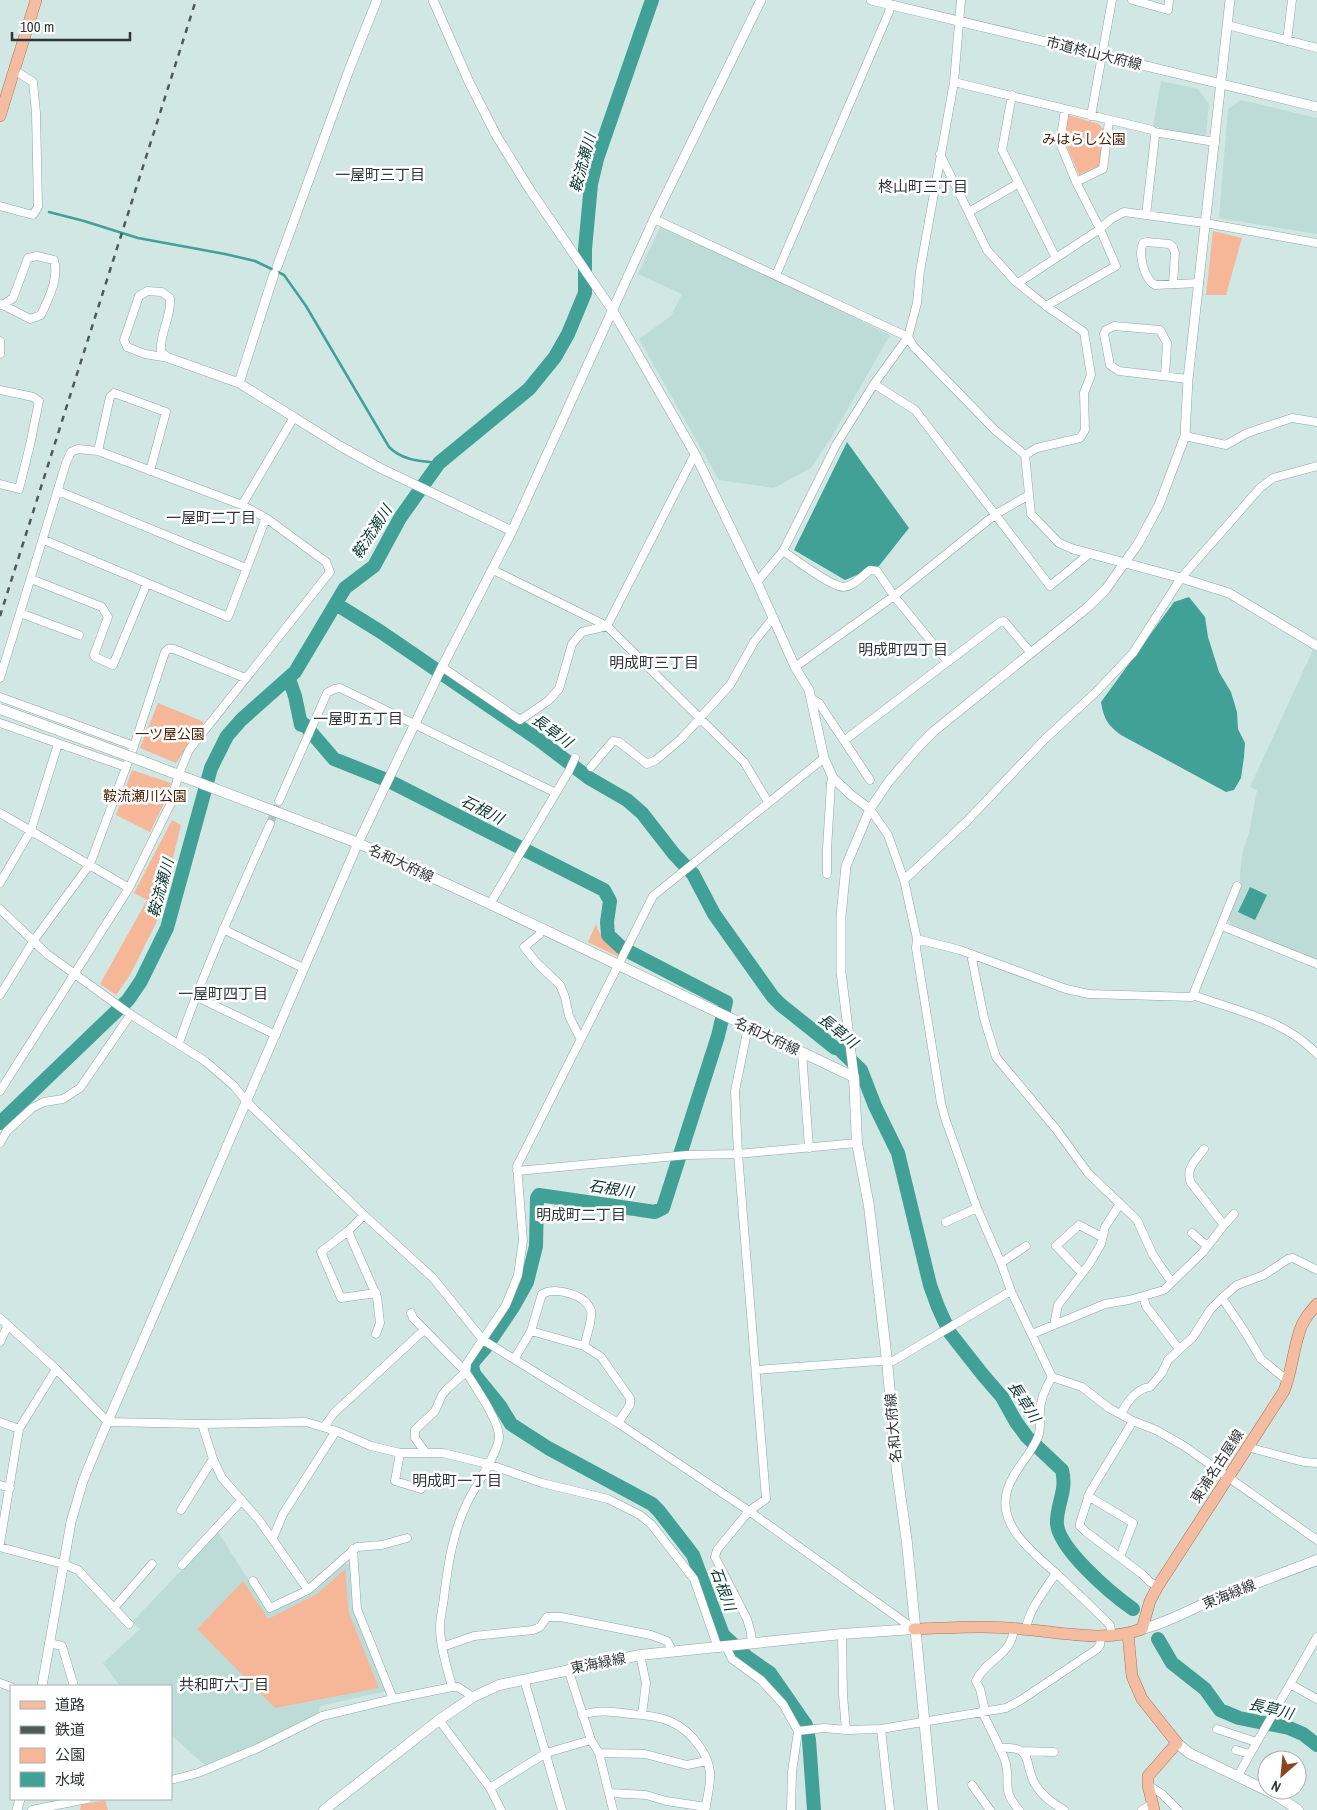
<svg xmlns="http://www.w3.org/2000/svg" width="1317" height="1810" viewBox="0 0 1317 1810" font-family="'Archivo Narrow','Noto Sans JP',sans-serif">
<style>
.built{fill:#bddcd7}
.green{fill:#f6b799}
.water{fill:#41a196}
.lines{fill:none;stroke-linecap:round;stroke-linejoin:round}
.stream{stroke:#41a196;stroke-width:2.5}
.river{stroke:#41a196;stroke-width:14}
.minor-tunnel{stroke:#b0c4c0;stroke-width:8;stroke-dasharray:8 4;stroke-linecap:butt}
.minor-casing{stroke:#90a5a2;stroke-width:9}
.tertiary-casing{stroke:#90a5a2;stroke-width:10}
.secondary-casing{stroke:#90a5a2;stroke-width:11}
.primary-casing{stroke:#aa7254;stroke-width:12}
.minor{stroke:#fff;stroke-width:8}
.tertiary{stroke:#fff;stroke-width:9}
.secondary{stroke:#fff;stroke-width:10}
.primary{stroke:#f4bda2;stroke-width:11}
.rail{stroke:#4e5a58;stroke-width:2.5;stroke-dasharray:6 6;stroke-linecap:butt}
.secondary-bridge-casing{stroke:#90a5a2;stroke-width:11;stroke-linecap:butt}
.secondary-bridge{stroke:#fff;stroke-width:10}
.labels{text-anchor:middle;stroke-width:5;stroke-linejoin:round;paint-order:stroke}
.street-label{font-size:14px;fill:#2e3736;stroke:#fff}
.park-label{font-size:14px;fill:#4c220b;stroke:#fff}
.water-label{font-size:15px;font-style:italic;fill:#05342f;stroke:#fff}
.neighbourhood-label{font-size:15px;fill:#2e3736;stroke:#fff}
</style>
<rect width="100%" height="100%" fill="#d1e7e3"/>
<path class="built" d="M1161 81 1198 89 1209 104 1206 135 1201 138 1153 126Z
M1241 100 1317 118V234L1219 218 1228 109Z
M661 226 743 263 890 335 831 438 811 468 774 488 719 480 639 339 671 316 682 294 638 274Z
M1313 650 1317 652V961L1231 925 1228 918 1239 887 1242 854 1249 833 1257 790 1250 787Z
M218 1532 269 1612 314 1591 344 1563 350 1565 354 1611 387 1691 320 1706 319 1713 258 1743 205 1765 171 1735V1686H120L103 1663 140 1629 132 1622Z"/>
<path class="green" d="M1068 115 1099 124 1103 129 1102 165 1079 175 1065 142Z
M1213 231 1242 238 1226 295H1206Z
M158 703 204 722 176 763 140 748Z
M132 770 171 783 166 799 150 832 116 815Z
M172 820 181 825 158 919 130 975 116 995 100 984 147 900 134 893Z
M596 924C600 938 609 945 622 952L619 957 588 942Z
M345 1569 349 1613 379 1688 275 1708 197 1629 243 1581 268 1619 317 1594Z
M105 1800 108 1810H80L81 1805Z"/>
<path class="water" d="M847 442 909 528 879 566 845 580 794 550Z
M1189 597 1205 617 1208 637 1219 672 1231 692 1237 712 1238 729 1245 743 1244 757 1241 778 1234 790 1226 792 1121 735C1108 725 1104 720 1101 702L1174 602Z
M1250 887 1267 895 1255 920 1238 912Z"/>
<g class="lines">
<path class="stream" d="M49 212 84 221 138 238 225 254 255 261 284 275 306 306 389 447C403 461 421 461 439 463"/>
<path class="river" d="M336 604 381 632 539 740 589 778 627 800 642 813 674 854 693 874 714 914 773 997 781 1005 835 1048 839 1049 861 1070 875 1106 898 1153 930 1285 938 1307 950 1333 983 1375 1002 1397 1016 1422 1027 1437 1062 1470C1067 1490 1058 1501 1057 1520 1054 1546 1113 1595 1133 1609
M289 679 295 696 301 725 304 724 334 759 389 781 604 890 610 901 607 922 608 935 622 948 726 1002 718 1036 663 1208 655 1212 539 1195 537 1198 536 1246 527 1282 513 1307 486 1347 474 1361 472 1366 474 1374 500 1406 511 1424 548 1448 652 1504 659 1511 693 1555 723 1635 747 1657 770 1673 806 1725 809 1740 814 1810
M0 1123 128 1000 141 981 167 928 211 768 227 736 241 720 295 672 345 588 374 566 400 518 439 463 529 389 555 357 568 334 585 293V249L591 184 597 159 652 0
M1158 1639 1172 1663 1205 1689 1220 1710 1239 1718 1289 1728 1303 1734 1317 1745"/>
<path class="minor-tunnel" d="M270 824 279 801"/>
<defs>
<path id="minor" d="M1132 0 1168 10 1169 0
M1227 25 1317 48
M1287 41 1292 0
M954 82 1152 130 1154 132 1155 137 1146 215
M1012 95 1002 150 1056 258
M1091 116 1112 0
M1154 132 1215 142
M940 154 987 250 1015 281 1046 306 1084 332 1091 375 1084 393 1085 430 1080 438 1037 448 1025 455
M1076 182 1103 169 1109 121
M0 206 33 215 38 207 36 113 33 82 14 70
M969 212 1019 183
M654 219 908 337 914 347 995 430 1025 455 1031 514 1059 543 1073 549
M37 256 54 260C59 280 49 297 41 315L30 319 3 305 13 298 28 258Z
M776 275 889 12 890 5
M1018 283 1100 229 1111 219 1124 212 1205 223 1317 243
M1173 284 1175 253 1173 247 1169 244 1147 242 1143 243C1138 254 1144 279 1155 285L1199 283
M147 291 162 292 170 298C172 317 159 333 161 352L169 358 145 354 127 347 124 340 139 296Z
M1046 306 1116 266 1100 229 1076 182 1060 143 1065 110
M0 341V354
M1165 376 1167 343 1160 330 1114 326 1106 330 1104 334 1110 365 1119 371 1188 379
M874 384 915 410 1050 586 1089 554
M0 390 33 397 39 401 30 445 19 489 0 484
M1185 436 1226 445 1247 433 1292 418 1317 422
M98 451 110 397 114 393 166 412 150 471
M58 491 246 568
M242 505 294 417
M44 540 228 617 266 518
M783 551C795 559 831 587 844 587 854 586 862 576 870 570L877 571 894 596 948 662
M493 570 607 626 744 762 768 802
M31 579 102 607 108 617 94 655 95 657 113 665 147 583
M757 582 783 551 836 445 874 384 908 337 917 303 920 271 954 82 961 0
M20 613 79 635
M607 626 695 454
M442 667 520 720 548 701 559 689 572 644 582 632 607 626
M795 667 894 596 996 514 1029 495
M0 678 66 463 71 452 78 449 98 451 242 505 266 518 326 562 330 572 189 750 179 774 170 805 129 888 0 1091
M0 697 134 746
M812 699 819 703 870 780
M0 723 126 767
M845 740 1000 622 1004 621 1031 653
M591 767 613 741 619 742 647 764 656 760 681 739 730 685 754 642 773 618
M279 801 327 693 334 689 340 688 556 793
M870 809 888 835 904 880 917 939 916 948 941 1103 945 1118 977 1208 1001 1263 1011 1291 1052 1377 1082 1387 1109 1408 1133 1421 1156 1430 1184 1446 1317 1540
M0 813 129 888
M827 874V849L831 783 833 778
M904 880 966 822 1045 739 1096 692 1133 653 1181 578 1260 488 1273 478 1317 466
M0 883 31 830 58 744
M490 904 569 771 575 758
M0 909 47 954 130 1014 205 1061 234 1086 247 1102 364 1215 433 1278 483 1340 618 1423 749 1511 914 1629
M1222 926 1317 964
M223 929 303 968
M542 929 539 935 524 947 536 962 560 985 565 997 569 1016 579 1036 582 1037
M917 939 960 950 1066 989 1089 994 1192 997 1193 995C1236 1011 1284 1019 1317 1054
M971 954 984 1018 996 1057 1056 1129 1088 1173 1137 1220 1153 1255 1170 1280
M0 995 34 940 90 864 134 746 165 652 168 649H174L245 678
M1193 995 1237 886
M195 996 276 1035
M748 1027 735 1091 738 1154 766 1499 749 1511 717 1550 715 1557 747 1619 751 1633 752 1643
M179 1043C205 968 238 896 270 824
M802 1052 809 1148
M0 1143 7 1131 32 1108 44 1102 63 1099 80 1088 131 1014
M517 1171 687 1155 738 1154 857 1143
M364 1215 348 1231 321 1252 341 1298 376 1293
M946 1222 977 1208
M1224 1225 1234 1214
M348 1231 377 1297 380 1323 376 1334
M1192 1233 1207 1246
M1001 1263 1026 1246
M1082 1273 1056 1246 1079 1225 1102 1237
M1143 1296 1146 1306 1179 1349
M1222 1298 1237 1285 1264 1275 1288 1259 1293 1258 1317 1270
M411 1313 413 1318 466 1372 447 1389 442 1395 435 1411 415 1430V1438L426 1453
M0 1318 56 1369 108 1422 202 1424 306 1422 336 1431 371 1446 400 1453H443L488 1464 542 1483 608 1499 640 1515 651 1524 694 1579 718 1648
M1054 1325 1058 1305 1090 1263 1101 1244 1105 1227 1120 1204
M531 1331 584 1346 601 1357 630 1398V1405L618 1423
M1032 1334 1105 1304 1129 1300 1164 1290 1203 1252 1224 1225 1191 1183C1185 1169 1195 1161 1204 1149
M0 1342 8 1325
M515 1358 531 1331 542 1294C556 1287 586 1294 591 1311 593 1318 586 1338 584 1346
M756 1370 879 1361H893L1011 1291
M1052 1377C1046 1387 1040 1401 1040 1412 1039 1422 1042 1430 1037 1439 1029 1457 1012 1472 1007 1491 997 1527 1035 1554 1058 1575 1075 1591 1093 1608 1110 1625L1112 1636
M1121 1414C1126 1403 1137 1388 1150 1387L1162 1373 1168 1360 1193 1337 1210 1310 1222 1298 1245 1332 1261 1359 1288 1381
M1133 1421 1090 1492 1080 1523V1526L1086 1532 1142 1574 1150 1582 1158 1586
M0 1422 19 1429
M202 1424 213 1459 222 1478 259 1520 308 1590
M324 1427 334 1413 424 1330
M1247 1447 1304 1462 1317 1463
M400 1453 395 1481 421 1489
M0 1485 10 1488
M1088 1496 1133 1523 1120 1557
M181 1510 213 1459
M273 1538 283 1514 336 1431
M0 1543 19 1429 56 1369
M0 1547 63 1564 78 1570 129 1624
M353 1549 357 1609 393 1699
M182 1565 242 1500
M253 1581 270 1608 308 1590 357 1547 382 1545 407 1538
M114 1608 152 1564
M1026 1629C1029 1609 1045 1590 1056 1573
M842 1634 843 1695 846 1730 881 1729 1006 1708 1021 1700 1097 1649 1100 1645 1101 1636
M49 1643 62 1646 74 1686
M442 1647 474 1636 533 1630 540 1627 547 1617H561L651 1635 667 1641 670 1646 671 1652
M726 1647 732 1659 761 1680 783 1704 798 1731 792 1772 791 1810
M640 1655 646 1683 642 1715
M568 1669 591 1740 599 1753 613 1810
M524 1679 562 1810
M0 1683 11 1687
M1290 1684 1317 1699
M452 1687C447 1667 440 1647 440 1627 440 1617 443 1607 444 1597 448 1564 453 1531 468 1501 475 1487 500 1450 499 1436 498 1419 476 1388 466 1372L467 1363 506 1305 518 1275 523 1240 517 1166 653 896 824 758
M982 1711C989 1727 998 1742 1004 1758 1013 1780 999 1788 1019 1810
M985 1711 980 1689 976 1681C986 1659 1012 1656 1014 1628
M582 1715C599 1709 614 1712 631 1714 662 1716 682 1721 700 1747 705 1754 709 1764 710 1772 711 1784 707 1798 705 1810
M439 1720 490 1788 501 1810
M881 1729 890 1810
M1217 1729 1256 1742
M798 1731 824 1728 846 1730
M999 1748C1035 1745 1023 1763 1035 1784 1042 1796 1052 1803 1064 1810
M1236 1750 1249 1754
M1021 1751 1054 1752
M599 1753 645 1754 687 1765 707 1761
M1237 1777 1317 1637
M171 1780 198 1773 258 1748 322 1716 393 1699 452 1687H458L473 1697
M972 1785 990 1810
M1148 1785 1162 1794 1178 1810
M490 1788 546 1753 591 1740
M610 1793 646 1795 666 1801 706 1807
M32 1810 87 1799
M1142 1810 1152 1804"/>
<path id="tertiary" d="M433 0 469 82 496 135 530 190 613 311 695 454 757 582 795 667 809 690 824 758 833 778 851 795 870 809
M871 0 1317 107
M277 267 349 70 377 0
M0 304 3 305
M169 358 239 383 340 446 380 468 512 531
M239 383 274 274
M1073 549 1181 578 1229 593 1317 646
M854 1077 841 972V916L846 866 870 809 889 781 920 745 934 731 1088 607 1106 589 1125 562 1138 544 1159 505 1185 436 1188 379 1230 0
M42 1686 71 1522 83 1481 96 1449 358 843 442 667 512 531 654 219 761 0
M17 1810 20 1799"/>
<path id="secondary" d="M142 761 358 843 490 904 854 1077 857 1143 869 1206 887 1361 897 1471 907 1543 933 1810
M1142 1629C1167 1623 1187 1611 1210 1601 1245 1587 1281 1574 1317 1560
M1177 1743 1189 1753 1276 1795 1298 1810
M324 1810 439 1720 473 1697 499 1685 640 1655 842 1634 914 1629"/>
<path id="primary" d="M0 116 36 0
M914 1629C950 1628 985 1625 1021 1629 1061 1632 1104 1643 1142 1629L1150 1601 1158 1586 1284 1391C1292 1371 1293 1350 1300 1330 1303 1320 1310 1312 1317 1304
M1128 1634 1132 1676 1142 1699 1177 1743 1148 1776V1785L1154 1810"/>
</defs>
<use href="#minor" class="minor-casing"/>
<use href="#tertiary" class="tertiary-casing"/>
<use href="#secondary" class="secondary-casing"/>
<use href="#primary" class="primary-casing"/>
<use href="#minor" class="minor"/>
<use href="#tertiary" class="tertiary"/>
<use href="#secondary" class="secondary"/>
<use href="#primary" class="primary"/>
<path class="rail" d="M0 616 196 0"/>
<defs>
<path id="secondary-bridge" d="M0 709 142 761"/>
</defs>
<use href="#secondary-bridge" class="secondary-bridge-casing"/>
<use href="#secondary-bridge" class="secondary-bridge"/>
</g>
<g class="labels">
<g class="street-label">
<text transform="translate(1094 53) rotate(14)" y="5">市道柊山大府線</text>
<text transform="translate(401 863) rotate(25)" y="5">名和大府線</text>
<text transform="translate(767 1036) rotate(25)" y="5">名和大府線</text>
<text transform="translate(893 1428) rotate(-95)" y="5">名和大府線</text>
<text transform="translate(1217 1466) rotate(-57)" y="5">東浦名古屋線</text>
<text transform="translate(1229 1594) rotate(-22)" y="5">東海緑線</text>
<text transform="translate(598 1663) rotate(-11)" y="5">東海緑線</text>
</g>
<g class="park-label">
<text x="1084" y="144">みはらし公園</text>
<text x="170" y="739">一ツ屋公園</text>
<text x="145" y="801">鞍流瀬川公園</text>
</g>
<g class="water-label">
<text transform="translate(583 163) rotate(-75)" y="5">鞍流瀬川</text>
<text transform="translate(372 532) rotate(-57)" y="5">鞍流瀬川</text>
<text transform="translate(552 731) rotate(36)" y="5">長草川</text>
<text transform="translate(482 810) rotate(27)" y="5">石根川</text>
<text transform="translate(161 888) rotate(-75)" y="5">鞍流瀬川</text>
<text transform="translate(838 1031) rotate(39)" y="5">長草川</text>
<text transform="translate(611 1189) rotate(9)" y="5">石根川</text>
<text transform="translate(1024 1402) rotate(57)" y="5">長草川</text>
<text transform="translate(723 1589) rotate(70)" y="5">石根川</text>
<text transform="translate(1271 1709) rotate(14)" y="5">長草川</text>
</g>
<g class="neighbourhood-label">
<text x="380" y="180">一屋町三丁目</text>
<text x="923" y="192">柊山町三丁目</text>
<text x="211" y="523">一屋町二丁目</text>
<text x="903" y="655">明成町四丁目</text>
<text x="654" y="668">明成町三丁目</text>
<text x="358" y="724">一屋町五丁目</text>
<text x="223" y="999">一屋町四丁目</text>
<text x="581" y="1220">明成町二丁目</text>
<text x="457" y="1486">明成町一丁目</text>
<text x="224" y="1690">共和町六丁目</text>
</g>
</g>
<rect x="10" y="1685" width="162" height="115" fill="#ffffff" stroke="#abafaf"/>
<rect x="20" y="1701" width="25" height="8" fill="#f4bda2" stroke="#abafaf"/>
<text x="55" y="1710" font-size="15" fill="#2e3736">道路</text>
<rect x="20" y="1726" width="25" height="8" fill="#4e5a58" stroke="#abafaf"/>
<text x="55" y="1735" font-size="15" fill="#2e3736">鉄道</text>
<rect x="20" y="1748" width="25" height="15" fill="#f6b799" stroke="#abafaf"/>
<text x="55" y="1760" font-size="15" fill="#2e3736">公園</text>
<rect x="20" y="1772" width="25" height="15" fill="#41a196" stroke="#abafaf"/>
<text x="55" y="1785" font-size="15" fill="#2e3736">水域</text>
<g transform="translate(1282 1775) rotate(207)"><circle r="24" fill="#ffffff" stroke="#abafaf"/>
<path d="M0-4L9 19L0 12L-9 19Z" fill="#8c4520"/>
<text y="-8" font-size="14" font-weight="bold" text-anchor="middle" fill="#2e3736">N</text>
</g>
<path d="M12 32v8h118v-8" fill="none" stroke="#2e3736" stroke-width="2.5"/>
<text x="20" y="32" font-size="15" fill="#2e3736" stroke="#ffffff" stroke-width="4" paint-order="stroke">100 m</text>
</svg>
